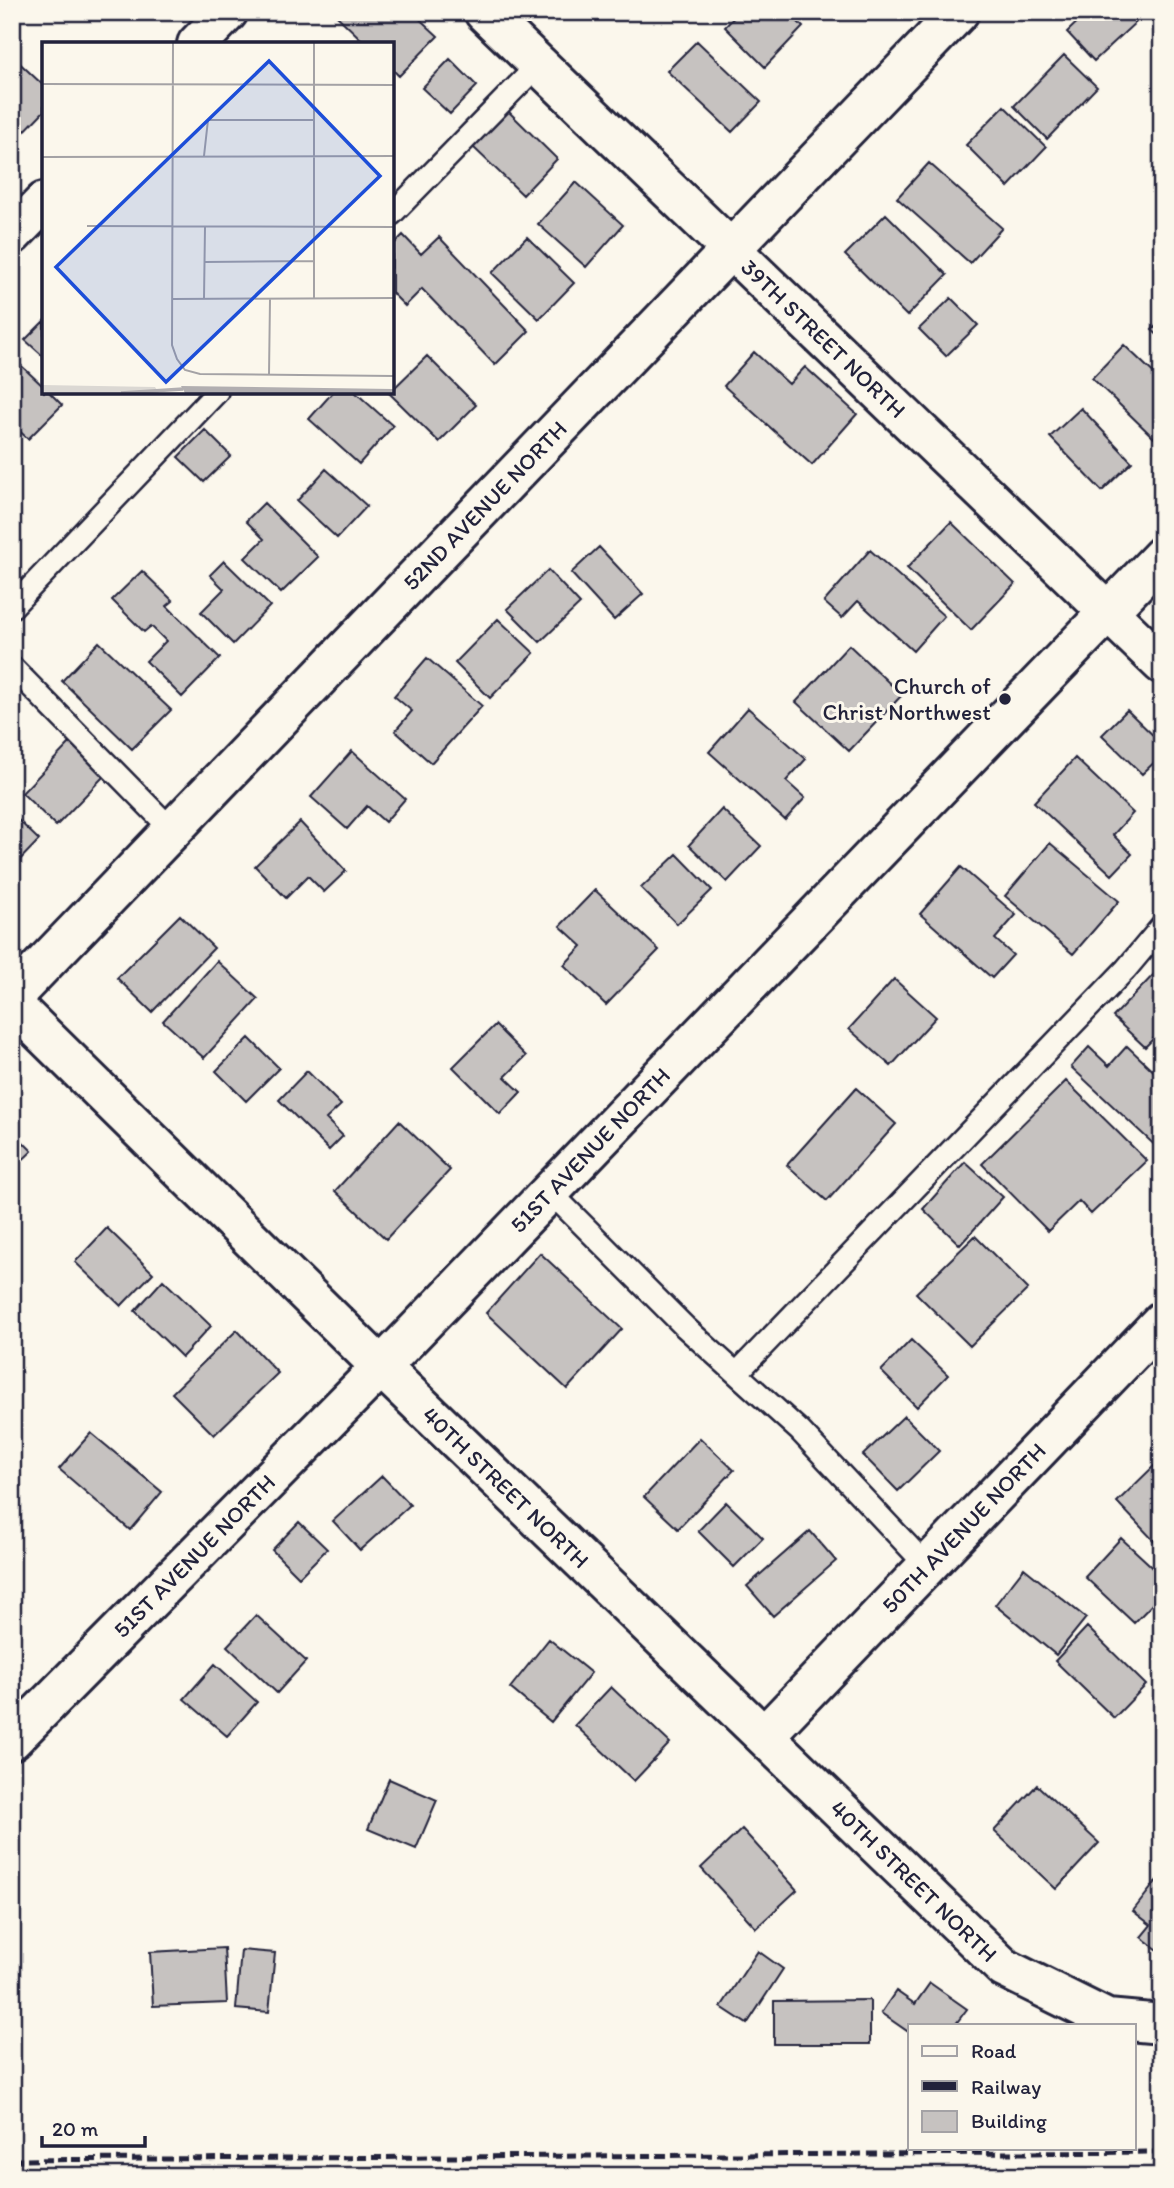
<svg xmlns="http://www.w3.org/2000/svg" width="1174" height="2188" viewBox="0 0 1174 2188" font-family="Itim,sans-serif">
<style>
.building{fill:#c6c2c0;stroke:#22223b;stroke-width:2}
.lines{fill:none;stroke-linecap:round;stroke-linejoin:round}
.lane-casing{stroke:#22223b;stroke-width:26}
.street-casing{stroke:#22223b;stroke-width:44}
.lane{stroke:#fbf7ec;stroke-width:21}
.street{stroke:#fbf7ec;stroke-width:38}
.rail{stroke:#22223b;stroke-width:5;stroke-dasharray:10 5;stroke-linecap:butt}
.poi-dot{fill:#22223b;stroke:#fbf7ec;stroke-width:2.5}
.labels{text-anchor:middle;stroke-width:6;stroke-linejoin:round;paint-order:stroke}
.street-label{font-size:23px;fill:#22223b;stroke:#fbf7ec}
.poi-label{font-size:23px;fill:#22223b;stroke:#fbf7ec;text-anchor:end}
.inset-river{fill:none;stroke:#b1aeb0;stroke-width:3.5}
.inset-road{fill:none;stroke:#a4a2a5;stroke-width:2}
.view{fill:#1d4ed8;fill-opacity:0.15;stroke:#1d4ed8;stroke-width:3.5}
.inset-edge{fill:none;stroke:#22223b;stroke-width:3.5}
</style>
<rect width="100%" height="100%" fill="#fbf7ec"/>
<filter id="ink" filterUnits="userSpaceOnUse"><feTurbulence type="fractalNoise" baseFrequency=".0143" numOctaves="2"/><feDisplacementMap in="SourceGraphic" scale="14" xChannelSelector="R" yChannelSelector="G"/><feConvolveMatrix kernelMatrix="1 2 1 2 8 2 1 2 1" color-interpolation-filters="sRGB"/></filter>
<g filter="url(#ink)">
<path class="building" d="M341 12H412L438 36 399 76 392 69V44H366L337 16Z
M739 12H788L803 27 765 67 725 27Z
M1088 12H1129L1137 21 1094 61 1067 32Z
M697 41 761 102 732 132 667 71Z
M1064 55 1097 87 1047 139 1014 106Z
M12 56 44 86V111L19 137 12 131Z
M450 59 477 86 450 114 422 88Z
M1004 106 1046 147 1008 187 966 145Z
M508 111 557 159 523 195 473 147Z
M929 163 1002 228 970 263 897 198Z
M576 182 623 225 586 267 538 224Z
M886 214 947 275 907 316 845 255Z
M403 235 421 254 439 237 529 331 495 365 422 289 405 306 392 293V246Z
M527 237 574 283 539 319 492 273Z
M951 298 978 325 946 356 919 329Z
M1162 320V339L1152 330Z
M44 321V357L25 340Z
M1124 345 1162 381V430L1154 438 1092 378Z
M754 352 789 384 805 367 857 414 812 465 724 386Z
M427 356 476 405 439 442 389 393Z
M12 357 44 387V392H49L62 405 28 439 12 424Z
M333 392H355L393 426 359 464 309 419Z
M1081 408 1132 462 1102 491 1050 437Z
M205 430 231 456 204 482 178 457Z
M326 469 367 506 337 538 297 501Z
M264 503 318 557 281 593 245 558 264 539 246 521Z
M951 522 1015 584 971 630 907 568Z
M599 547 643 594 614 620 571 573Z
M870 550 944 616 913 651 858 601 842 618 824 602Z
M224 561 270 606 233 644 201 612 224 589 210 575Z
M548 570 580 604 540 642 507 609Z
M142 571 173 601 167 606 220 658 182 697 146 661 166 641 151 626 144 632 112 600Z
M498 619 534 653 490 698 455 663Z
M99 642 171 710 132 749 62 681Z
M849 645 902 695 849 751 796 702Z
M427 658 482 706 431 763 395 731 412 711 394 696Z
M748 708 806 759 786 781 805 798 785 820 709 752Z
M1127 710 1162 744V755L1142 774 1102 735Z
M70 743 104 776 56 826 22 793Z
M352 751 405 799 385 822 367 806 347 829 311 797Z
M1075 758 1133 813 1113 835 1132 854 1112 875 1034 802Z
M722 809 761 846 727 882 689 845Z
M12 814 39 840 12 868Z
M300 822 346 871 324 892 308 876 286 898 255 866Z
M1050 843 1119 901 1073 954 1005 896Z
M677 854 712 890 677 924 641 888Z
M961 867 1016 915 995 939 1013 955 992 978 920 914Z
M595 890 659 950 606 1005 564 965 582 946 560 926Z
M180 915 214 948 152 1012 117 978Z
M217 961 258 999 204 1058 163 1021Z
M1159 969 1162 972V1030L1145 1047 1113 1017Z
M894 979 936 1017 891 1066 849 1029Z
M495 1025 526 1056 505 1077 521 1092 500 1114 453 1067Z
M249 1038 279 1068 246 1101 216 1071Z
M1127 1046 1162 1079V1152L1071 1067 1089 1047 1109 1066Z
M307 1071 341 1105 326 1119 343 1136 329 1150 279 1100Z
M1066 1081 1147 1161 1091 1214 1079 1201 1048 1231 982 1164Z
M856 1088 896 1124 827 1201 787 1165Z
M399 1121 450 1170 386 1239 335 1191Z
M12 1131 32 1151 12 1170Z
M965 1162 1003 1197 960 1245 923 1209Z
M107 1228 153 1273 121 1306 75 1262Z
M975 1236 1028 1289 970 1346 916 1293Z
M540 1253 622 1329 567 1389 486 1313Z
M163 1280 211 1326 182 1357 135 1311Z
M237 1330 278 1373 214 1435 172 1393Z
M911 1340 948 1375 917 1407 881 1371Z
M904 1416 939 1451 898 1491 863 1455Z
M91 1433 162 1492 130 1530 59 1469Z
M700 1438 734 1470 678 1529 644 1497Z
M1160 1460 1162 1543 1159 1546 1117 1502Z
M382 1476 410 1505 360 1550 333 1521Z
M726 1502 763 1538 734 1567 698 1531Z
M299 1522 327 1549 299 1577 272 1550Z
M810 1531 836 1561 773 1616 747 1586Z
M1121 1538 1162 1576V1594L1134 1623 1085 1577Z
M1024 1568 1086 1618 1056 1655 995 1605Z
M256 1615 306 1661 277 1693 227 1646Z
M1087 1627 1146 1685 1114 1718 1055 1661Z
M549 1639 591 1673 551 1722 510 1688Z
M215 1664 257 1702 227 1736 184 1699Z
M611 1687 670 1743 634 1781 575 1725Z
M389 1779 437 1800 416 1849 368 1829Z
M1037 1785 1099 1843 1056 1889 994 1831Z
M742 1829 797 1890 756 1928 701 1868Z
M1162 1874V1953L1141 1937 1151 1925 1133 1911Z
M224 1948 227 2003 153 2006 150 1952Z
M241 1950 275 1953 269 2012 236 2009Z
M758 1951 783 1969 747 2024 721 2007Z
M930 1983 967 2009 955 2025H910V2033L881 2013 896 1991 915 2004Z
M870 2000V2044H774V2001Z"/>
<g class="lines">
<defs>
<path id="lane" d="M392 214 538 65
M12 607 217 392
M12 667 173 831
M550 1192 685 1327 800 1431 927 1566
M737 1373 1126 969 1162 926"/>
<g id="street">
<path id="s1" d="M484 12 1162 664"/>
<path d="M197 44 228 12"/>
<path d="M12 235 44 202"/>
<path id="s2" d="M12 997 959 12"/>
<path id="s3" d="M12 1004 381 1367 1004 1968 1107 2019 1162 2024"/>
<path id="s4" d="M765 1735 1162 1321"/>
<path id="s5" d="M12 1740 381 1367 1162 556"/>
</g>
</defs>
<use href="#lane" class="lane-casing"/>
<use href="#street" class="street-casing"/>
<use href="#lane" class="lane"/>
<use href="#street" class="street"/>
<path class="rail" d="M12 2160 1162 2152"/>
</g>
</g>
<circle class="poi-dot" cx="1005" cy="699" r="7"/>
<g class="labels">
<g class="street-label">
<text dy="8" stroke="none"><textPath href="#s1" startOffset="471">39TH STREET NORTH</textPath></text>
<text dy="8" stroke="none"><textPath href="#s2" startOffset="682">52ND AVENUE NORTH</textPath></text>
<text dy="8" stroke="none"><textPath href="#s5" startOffset="826">51ST AVENUE NORTH</textPath></text>
<text dy="8" stroke="none"><textPath href="#s3" startOffset="691">40TH STREET NORTH</textPath></text>
<text dy="8" stroke="none"><textPath href="#s4" startOffset="287">50TH AVENUE NORTH</textPath></text>
<text dy="8" stroke="none"><textPath href="#s5" startOffset="259">51ST AVENUE NORTH</textPath></text>
<text dy="8" stroke="none"><textPath href="#s3" startOffset="1258">40TH STREET NORTH</textPath></text>
</g>
<g class="poi-label">
<text x="991" y="694">Church of<tspan x="991" dy="26">Christ Northwest</tspan></text>
</g>
</g>
<g transform="translate(42 42)">
<rect width="352" height="352" fill="#fbf7ec"/>
<path d="M0 343 113 345 117 351H0Z" fill="#dbd8d3"/>
<path d="M139 344 352 347V351H143Z" fill="#b1aeb0"/>
<path class="inset-river" d="M79 351 141 347"/>
<path class="inset-road" d="M131 1 130 303 135 317 143 328 158 332 352 334M272 1V257M0 42 352 43M162 114 166 78H271M0 115 352 114M45 184 352 185M163 220 272 219M130 257 352 256M162 257 163 185M227 333 228 257"/>
<path class="view" d="M227 19 338 134 124 340 14 225Z"/>
<rect width="352" height="352" class="inset-edge"/>
</g>
<rect width="1174" height="2188" fill="none" stroke="#fbf7ec" stroke-width="42"/>
<rect x="21" y="21" width="1132" height="2146" fill="none" stroke="#22223b" stroke-width="2.5" filter="url(#ink)"/>
<rect x="908" y="2024" width="228" height="126" fill="#fbf7ec" stroke="#a4a2a5" stroke-width="2"/>
<rect x="922" y="2046" width="35" height="10" fill="#fbf7ec" stroke="#a4a2a5" stroke-width="2"/>
<text x="971" y="2058" font-size="21" fill="#22223b">Road</text>
<rect x="922" y="2081" width="35" height="10" fill="#22223b" stroke="#a4a2a5" stroke-width="2"/>
<text x="971" y="2094" font-size="21" fill="#22223b">Railway</text>
<rect x="922" y="2111" width="35" height="21" fill="#c6c2c0" stroke="#a4a2a5" stroke-width="2"/>
<text x="971" y="2128" font-size="21" fill="#22223b">Building</text>
<path d="M42 2136v10h103v-10" fill="none" stroke="#22223b" stroke-width="3.5"/>
<text x="52" y="2136" font-size="21" fill="#22223b" stroke="#fbf7ec" stroke-width="5" paint-order="stroke">20 m</text>
</svg>
